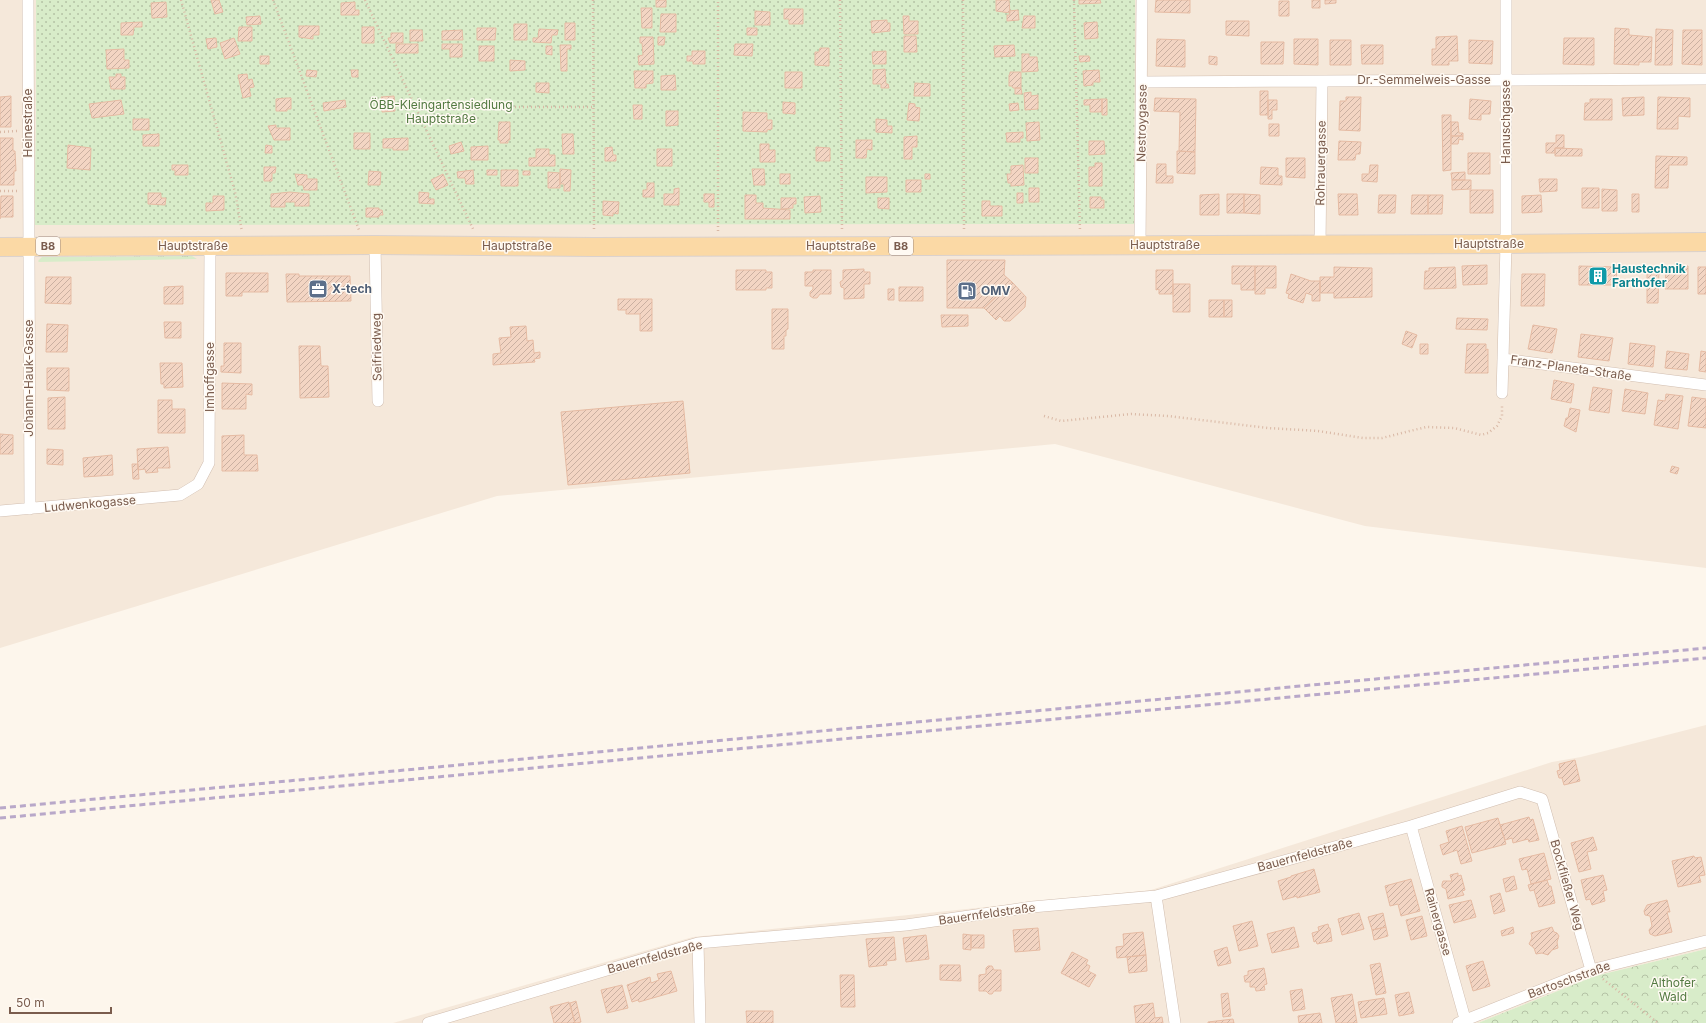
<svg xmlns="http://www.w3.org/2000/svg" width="1706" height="1023" viewBox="0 0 1706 1023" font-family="Inter,sans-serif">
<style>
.residential{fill:#f5e8da}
.grass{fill:url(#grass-tufts)}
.forest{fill:url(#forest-crowns)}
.garden{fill:url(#garden-dots)}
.building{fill:url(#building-hatch);stroke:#e6bba3}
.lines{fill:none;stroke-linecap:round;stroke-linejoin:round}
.street-casing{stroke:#d1beb0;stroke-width:12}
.primary-casing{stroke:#dad1cd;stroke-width:20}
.path{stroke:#d9b8a5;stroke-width:2.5;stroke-dasharray:1 3;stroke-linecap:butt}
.street{stroke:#fff;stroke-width:11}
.primary{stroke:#fbd9a5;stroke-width:18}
.rail{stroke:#b9a8c9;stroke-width:3;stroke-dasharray:6 4;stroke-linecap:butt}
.labels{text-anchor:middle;stroke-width:3;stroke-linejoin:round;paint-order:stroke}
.shield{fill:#fffaf3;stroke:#a28b7f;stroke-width:1}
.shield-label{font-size:11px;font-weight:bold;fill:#7a5c4d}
.street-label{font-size:12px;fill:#7a5c4d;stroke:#fffaf3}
.park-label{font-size:12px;fill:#537a41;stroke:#fffaf3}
.culture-label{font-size:12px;font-weight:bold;fill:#0d838f;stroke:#fffaf3;text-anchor:start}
.service-label{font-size:12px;font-weight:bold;fill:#4e5e75;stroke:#fffaf3;text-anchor:start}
</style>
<defs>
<pattern id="grass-tufts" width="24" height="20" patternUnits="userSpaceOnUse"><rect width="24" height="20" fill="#d8ecc9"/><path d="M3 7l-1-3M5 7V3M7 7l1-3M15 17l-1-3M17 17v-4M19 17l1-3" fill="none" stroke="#b4c2a5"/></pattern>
<pattern id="forest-crowns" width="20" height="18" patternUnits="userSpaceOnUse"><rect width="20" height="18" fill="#d8ecc9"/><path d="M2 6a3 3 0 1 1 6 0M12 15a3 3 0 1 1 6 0" fill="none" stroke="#b4c2a5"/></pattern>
<pattern id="garden-dots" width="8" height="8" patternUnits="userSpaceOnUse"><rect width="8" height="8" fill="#d8ecc9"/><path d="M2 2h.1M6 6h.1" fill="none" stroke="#b4c2a5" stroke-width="1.8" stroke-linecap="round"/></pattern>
<pattern id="building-hatch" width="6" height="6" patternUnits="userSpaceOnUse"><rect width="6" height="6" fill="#f3d5c3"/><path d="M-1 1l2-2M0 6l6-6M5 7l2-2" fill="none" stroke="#cab0a1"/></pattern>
</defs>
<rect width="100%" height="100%" fill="#fdf6ec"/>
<path class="residential" d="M0 0H1706V568L1365 526 1055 444 497 496 0 648Z
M1706 725V949L1595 976 1478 1023H393L693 937 1151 890 1552 762 1581 757Z"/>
<path class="grass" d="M192 256 197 259 39 262 38 261 42 257Z"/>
<path class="forest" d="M1706 949V1023H1478L1595 976Z"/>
<path class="garden" d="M36 0H1135L1134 224 34 225 36 124Z"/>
<path class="building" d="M211 0H219L223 12 215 14Z
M656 0H666V7H656Z
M996 0H1009L1010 13 996 11Z
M1079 0H1100L1101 3 1079 4Z
M1156 0H1190V13L1155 12Z
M1312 0H1320V8H1312Z
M1325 0H1336V3L1325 4Z
M1279 1H1289V16H1279Z
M166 2 167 17 152 18 151 3Z
M355 2V10H359V15H341V3Z
M641 8H652V28H642Z
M784 9H803V24H789V19H784Z
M1018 10 1019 20 1007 21V15H1010L1009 11Z
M755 11 770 12V25H755Z
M661 14H676V32H660Z
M260 16 261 24 247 25 246 17Z
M903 16H909V21H918V34H904Z
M1024 16H1035V28H1022Z
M887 20V23H890V31L872 33 871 21Z
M1226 21H1249V36L1226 35Z
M142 22V27H134L133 35H121V23Z
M1097 22 1098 38 1085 39 1084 23Z
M565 23H575V40H565Z
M514 24H527V40H514Z
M299 26H319V35H313V39L299 37Z
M239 27H252V41H238Z
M362 27H374V43H362Z
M477 28H496L495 40H477Z
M747 28H757V35H747Z
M1615 28 1629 29V35L1652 37 1651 62H1639V65L1614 64Z
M539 29 558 30 557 35H552L551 43 533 42V38H538Z
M1656 29 1673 30 1672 65H1655Z
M410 30H422L423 41H410Z
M462 30 463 40H442V31Z
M1683 30H1702V65L1682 64Z
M391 33H403V43H390L388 38H391Z
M904 36H916L917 52H904Z
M1457 36 1458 61H1449V65H1432V49H1436V37Z
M640 37H653L654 64 639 65 638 56 643 55 642 43H640Z
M658 37H665L664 45H658Z
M216 38 217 47 208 49 206 39Z
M234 38 240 54 225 59 220 43Z
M1564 38H1594V65L1563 64Z
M1157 39 1185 40V67L1156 66Z
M1294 39H1318V65L1294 64Z
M1330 40H1351V65H1330Z
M1469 40 1493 41 1492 64 1469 63Z
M1261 42H1284L1283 64H1261Z
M396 44H418V53H396Z
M442 44H462V57H450V49H442Z
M735 44H753L752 56 734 55Z
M560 45H571V49H567V71H561Z
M1014 45 1015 56 995 57 994 46Z
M1361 45H1383V64H1362Z
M479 46H494V61H479Z
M546 46H552V55L546 54Z
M820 48H829V66L815 65V52H819Z
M124 49V60H129V68L107 69 106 50Z
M692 51H705V64H693V61H687V56H692Z
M886 51V64H873L872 52Z
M1022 54H1029V57H1037L1038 71 1022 72Z
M260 56H269V64H260Z
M1079 56H1089L1090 61 1080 62Z
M1209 56 1217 57V65L1209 64Z
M510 60 525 61V70L510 71Z
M885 69 886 84H888L889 88H881V84H873V70Z
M307 70 317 71 316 77 306 76Z
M351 70H358V77H352Z
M1099 70 1100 82H1093V85L1084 86 1083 71Z
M634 71H653V83L646 84V88H635Z
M785 72H802V88H785Z
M1010 72H1021V88H1013L1012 86H1009V75L1010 74Z
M116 74H121V77H125V89H111L109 77H116Z
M247 74 248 80 252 79 254 87 249 88 251 96 243 98 238 75Z
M675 75 676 90H661V76Z
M536 83H549V93L536 92Z
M915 83 930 84V96H914Z
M1015 88H1021L1022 94H1015Z
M1260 91H1268V115H1260Z
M1031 92V96L1038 95V109L1025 110 1024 93Z
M11 96V127H0V97Z
M394 96 395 111 382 112V107H379V100L382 99 381 97Z
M1346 97H1361L1360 131 1339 130 1340 101H1346Z
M1644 97V115L1623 116 1622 98Z
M1658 97 1690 98V117L1678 116V129H1657Z
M286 98H291V109H287V111H276V99Z
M1155 98 1196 99 1195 152 1179 151 1180 112 1154 111Z
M1102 99V112H1090V105H1084V100Z
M1102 99H1107V115H1102Z
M1470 99 1491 101 1490 114H1481V120L1469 119Z
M1590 99H1612V120H1584L1585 103H1590Z
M121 100 124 114 92 118 89 104Z
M345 100 346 107 324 111 323 103Z
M1268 100H1277V110H1272V119H1268Z
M783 102 795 103V114L783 113Z
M909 103 915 104V107L920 108 919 121 907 120Z
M1018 103 1019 110 1010 111 1009 104Z
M633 105H642V119H634Z
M666 111H678V125L666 126Z
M743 112 767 113V120H772V129L767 130V132L743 131Z
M1442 115H1451V170L1443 171Z
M133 119H149V130H133Z
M876 119 887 120V126H892V133L876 132Z
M499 122H510V140H508V143H500V140H498Z
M1039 122 1040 140 1027 141 1026 123Z
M1451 122H1458L1459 133H1463V136H1451Z
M1269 124H1279V136H1269Z
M276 125V128H290V140H274L268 126Z
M1023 132V138H1020V142H1007L1006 133Z
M354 133H370V149H354Z
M159 134V146H143V135Z
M562 134H573L574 154H563Z
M1556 135H1564V148H1555V153H1546V143H1556Z
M917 136V147H912V159H904V137Z
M1451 136H1463V140L1459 139 1458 144H1451Z
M0 138H13V151H15L16 171H14V185H0Z
M408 138V150H393V148H383V139Z
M856 140H872V150L867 149 866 158H856Z
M1089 141H1104L1105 154 1089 155Z
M1339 141 1361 142 1360 154H1356L1355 160H1338Z
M461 142 464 151 451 154 449 146Z
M760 144H769V150H775V162H760Z
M68 145 91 148 90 170 67 168Z
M266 145 272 146V153H265Z
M488 146V160H471V147Z
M612 147 613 155H616V161H605V148Z
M816 147 830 148V161H816Z
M1555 148 1582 149V156H1555Z
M536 149H549V155H555V166H529V158H536Z
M657 149H672V166H657Z
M1177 151 1195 152V174L1177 173Z
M1468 153H1490V174H1468Z
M1656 156 1687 157V165H1669L1668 188H1655Z
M1025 158H1038V173H1025Z
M1286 158H1305V178L1286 177Z
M1095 163H1102V186H1089V167H1095Z
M1157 164H1166V176H1173V183H1156Z
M172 165H188V175H175V170H172Z
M1023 165 1024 185 1011 186V183H1008L1007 174H1011V166Z
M1370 165H1378L1377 182 1362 181V174H1369Z
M264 167H276L275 173H272V181H264Z
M1261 167 1278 168V176H1282V185L1260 184Z
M560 169 571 170 570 191H564V184H560Z
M752 169H764L765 185H754Z
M473 170 474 184H466L465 178H458L457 172Z
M487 170H497V175H487Z
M501 170H518V186H501Z
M369 171 381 172 380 185H368Z
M523 171H530V175H523Z
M548 172 560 173V188H548Z
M1465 172V180H1452L1451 173Z
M295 174 307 175V179H317V190H304L303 185H298Z
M443 174 448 185 436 190 431 180Z
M780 174H790V184H780Z
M925 174H930V179H925Z
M866 177H887V192L866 193Z
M1539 179H1557V191L1540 192Z
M906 180H921V192H906Z
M1452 180H1471V189L1452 190Z
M647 183H654V197H643V190H647Z
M679 188V205H664V194H674V189Z
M1029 188H1039V202H1029Z
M1582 188H1599V208H1582Z
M1602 189 1617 190V211H1602Z
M1470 190H1493V213H1470Z
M290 192 309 194V206H295V202H285V207H271V194Z
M419 192 429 193 428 199H434V204L419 203Z
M148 193H161V198H166L165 205 148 204Z
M1017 193H1023V203H1017Z
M704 194H714V207H709V202H704Z
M1219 194V215H1200V195Z
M1227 194H1244V213H1227Z
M1244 194 1260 195V214L1244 213Z
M1338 194H1357L1358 215H1339Z
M1632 194H1639V212H1632Z
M745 195H756V203H763V208L790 210V219H745Z
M1379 195H1396L1395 213H1378Z
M1412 195H1428V214H1411Z
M1428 195H1443L1442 214H1428Z
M1541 195 1542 212 1522 213V196Z
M1 196H13V217H0V219Z
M213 196H224V210L206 211V203H213Z
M820 196 821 212 805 213 804 197Z
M1090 197H1101V200H1104V208H1090Z
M781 198H796V204H793V208L781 209Z
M878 198H889V209L878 208Z
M603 201 619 202 618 214 613 213V216L603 215Z
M982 201H990V206H1002V216H982Z
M366 208H379V210H382L383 215H379V217H366Z
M947 260H1005L1004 275 1012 282 984 308H947Z
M1487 265V284L1463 285 1462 266Z
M1232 266H1255V290H1241V284H1232Z
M1255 266H1276V288H1265V294H1255Z
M1579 266 1617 267 1616 285H1579Z
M1666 266H1688V289H1665Z
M1334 267 1372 268V297L1334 298V293H1320V277H1334Z
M1455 267 1456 288 1424 289 1425 271H1429V268Z
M1698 267H1706V294H1698Z
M1647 268H1659L1658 303H1647Z
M864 269V272H870V284H864V298L844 299V288L841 287 840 282 843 280V270Z
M736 270H766V272H772V288H766V290H736Z
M813 270H831V294H820L817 298H813L810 296V292L813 289V286H805V272H813Z
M1156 270H1173V294H1159V289L1156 290Z
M226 273H268V292H242V296H226Z
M286 274H299V276H350L351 301 287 302Z
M1291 274 1311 281H1320V301H1312V295L1306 293 1303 303 1288 298 1289 294 1286 293Z
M1522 274H1545L1544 306H1521Z
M46 277H71V304L45 303Z
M1012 282 1026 297 1025 307 1010 321H1004L1000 316 996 320 984 308Z
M1173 284H1190V312H1173Z
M183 286V304H164V287Z
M899 287H923V301H899Z
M888 289H894V300H888Z
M618 299H652V331H640V314H626V310H618Z
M1209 300H1224V317H1209Z
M1224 300H1232V317H1224Z
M772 309H788V329L786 330V336H784V349H772Z
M941 315H968V326L942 327Z
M1457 318 1488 319 1487 330 1456 329Z
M164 322H181V338H165Z
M47 324 68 325 67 352H46Z
M1533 325 1557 329 1552 353 1528 349Z
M526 326 527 341 533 340 534 353 540 352V358L534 359 535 362 493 365V354L501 353 499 338 511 337 510 327Z
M1406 331 1417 335 1412 348 1402 344Z
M1581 334 1613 338 1609 361 1578 357Z
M224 343H241V373L221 372V366H224Z
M1630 343 1655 346 1653 367 1628 364Z
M1420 344H1428V354H1420Z
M1467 344H1486V350L1488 349V373H1465Z
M299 346H320L321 366H328L329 397 300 398Z
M1667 351 1689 354 1687 370 1665 368Z
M1701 351 1706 352V372L1699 371Z
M160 363H182L183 387 164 388V384H161Z
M47 368H69V391L47 390Z
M1554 380 1574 384 1571 403 1551 399Z
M222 383 252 384V395L246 394V409H222Z
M1593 387 1612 390 1609 413 1589 410Z
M1625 389 1648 393 1645 414 1622 411Z
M1666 394 1683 396 1678 429 1654 425 1658 400 1665 401Z
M65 397V429H48V398Z
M1692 397 1706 399V428L1688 426Z
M158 400H172V409H185V433H158Z
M683 401 690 473 568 485 561 412Z
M1570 408 1580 410 1576 432 1564 426 1566 418H1568Z
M0 434 13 435V454H0Z
M244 435V455H257L258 471H222V436Z
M168 447 170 468H157L158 472 146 473 145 469 138 470 137 449Z
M47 449 63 450V465L47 464Z
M112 455 113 475 84 477 83 458Z
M132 464H138L139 479H133Z
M1672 466 1679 468 1677 474 1670 472Z
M1575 760 1580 781 1564 785 1562 778H1559L1557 771 1560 770 1559 764Z
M1529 817 1530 820 1533 819 1539 840 1529 842 1528 839 1513 843 1512 838 1505 840 1500 825Z
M1498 818 1506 844 1472 853 1465 827Z
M1462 826 1472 861 1461 864 1457 850 1443 855 1440 845 1449 842 1446 831Z
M1593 837 1597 850 1587 852 1591 869 1579 872 1571 843Z
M1544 853 1551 879 1531 884 1527 869 1522 870 1519 859Z
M1694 856 1695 858 1701 857 1705 875 1699 876 1701 882 1678 887 1672 861Z
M1314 869 1320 892 1297 898V896L1283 900 1278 881 1291 877V876Z
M1458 873V876L1461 875 1465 890 1462 891 1464 895 1448 899 1446 889 1442 887V884L1443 881H1452L1450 875Z
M1603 875 1607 890 1603 891 1605 901 1592 905 1590 899 1586 900 1581 880Z
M1514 876 1517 889 1506 892 1503 879Z
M1411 879 1420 911 1401 916 1398 904 1390 906 1385 886Z
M1547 880 1549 886H1551L1555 903 1539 907 1534 890 1530 891 1528 885Z
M1500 893 1505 911 1494 914 1490 896Z
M1471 900 1476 917 1454 923 1449 905Z
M1667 900 1670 912H1667L1672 932 1655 936 1650 934 1649 930 1652 926 1650 916 1645 915 1644 911 1647 905Z
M1359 913 1364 929 1342 935 1338 919Z
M1383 913 1386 927 1372 930 1368 917Z
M1422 916 1427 936 1411 940 1406 920Z
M1252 921 1258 946 1239 951 1233 926Z
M1328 924 1329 928H1330L1332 941 1317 944 1316 941 1314 942 1312 933 1319 931 1318 927Z
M1294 927 1299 947 1272 953 1267 934Z
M1386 927 1388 936 1374 940 1372 930Z
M1513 927 1514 933 1502 936 1501 931Z
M1552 927 1554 932 1557 933 1559 936 1557 942 1558 948 1552 950 1548 955 1542 953 1536 954 1534 948 1529 944 1532 938 1531 933Z
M1038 928 1040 950 1015 952 1013 930Z
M1143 932 1146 955 1117 958 1116 947 1124 946 1123 934Z
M963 934 971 935V950L963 949Z
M926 935 929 959 906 962 903 938Z
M971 935H984V948H971Z
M894 937 896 960 886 961 887 965 869 967 866 939Z
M1227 947 1231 963 1218 966 1214 951Z
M1072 952 1088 960 1086 964 1090 966 1088 971 1096 975 1089 987 1061 973Z
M1146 955 1147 971 1129 973 1127 957Z
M1483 961 1490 986 1473 991 1466 966Z
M1380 963 1386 993 1376 995 1370 965Z
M940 965H960L961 981 940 980Z
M988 966H992L994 970H1001V991H994L992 994H989L986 991H979V975L986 974V968Z
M1264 968 1267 984 1264 985 1265 990 1256 991 1255 987H1250V982H1245L1244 976 1248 975V971Z
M671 971 677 991 639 1002 638 1000 632 1002 627 985 650 977 651 983 659 980 657 974Z
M840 975H854L855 1007H841Z
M622 985 628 1008 607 1013 601 990Z
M1302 989 1305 1009 1293 1011 1290 991Z
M1409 992 1414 1013 1399 1016 1395 995Z
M1228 993 1231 1016 1223 1017 1221 994Z
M1352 994 1357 1023H1336L1331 998Z
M1384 998 1387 1014 1361 1018 1358 1002Z
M576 1001 581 1022 577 1023H575L570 1003Z
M569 1002 575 1023H554L550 1007Z
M1153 1003 1155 1018 1162 1017 1163 1023H1136L1134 1006Z
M746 1011H773V1023H747Z
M1320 1013 1322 1023H1299L1298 1016Z
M1233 1019 1234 1023H1208V1022Z"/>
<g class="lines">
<defs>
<path id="street" d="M28 0 30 509
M1506 0V244L1503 359 1706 385
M1143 82 1706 79
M375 245 378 401
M1140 245 1142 0
M1320 245 1322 81
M1502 393 1503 359
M0 511 180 495 198 484 209 463 210 246
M1411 826 1465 1019
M1156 896 1175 1023
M698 943 700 1023
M428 1023 698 943 906 925 1032 907 1156 896 1411 826 1520 792 1542 799 1591 970
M1458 1023 1591 970 1706 941"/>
<path id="primary" d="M0 247 375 245 594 247 918 246 1506 244 1706 242"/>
</defs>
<use href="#street" class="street-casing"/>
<use href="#primary" class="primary-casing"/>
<path class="path" d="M181 0 235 192 242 232
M273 0 359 230
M365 0 474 231
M593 0 594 232
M840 0 842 231
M963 0 964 231
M1074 0 1080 231
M415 107H594
M0 132 18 131
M0 191H18
M718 231V0
M1044 416 1061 421 1131 414 1168 416 1268 428 1318 431 1363 438H1382L1426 427 1454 428 1481 435 1488 433 1497 426 1502 416V405
M1603 979 1658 1023"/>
<use href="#street" class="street"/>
<use href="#primary" class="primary"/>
<path class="rail" d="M0 808 1706 648
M0 818 1706 658"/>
</g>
<defs>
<symbol id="building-square" viewBox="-11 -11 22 22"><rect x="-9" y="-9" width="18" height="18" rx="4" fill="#0f9aa8" stroke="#fffaf3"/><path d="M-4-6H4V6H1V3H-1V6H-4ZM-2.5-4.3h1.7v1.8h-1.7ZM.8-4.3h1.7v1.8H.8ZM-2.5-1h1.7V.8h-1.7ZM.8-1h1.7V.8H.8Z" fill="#fff"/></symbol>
<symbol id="office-square" viewBox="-11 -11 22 22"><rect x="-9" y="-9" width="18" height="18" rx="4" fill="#5c6f8a" stroke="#fffaf3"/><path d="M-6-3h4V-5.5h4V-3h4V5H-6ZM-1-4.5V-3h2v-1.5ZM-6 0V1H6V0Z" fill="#fff"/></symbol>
<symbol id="fuel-square" viewBox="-11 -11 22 22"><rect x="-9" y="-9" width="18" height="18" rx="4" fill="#5c6f8a" stroke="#fffaf3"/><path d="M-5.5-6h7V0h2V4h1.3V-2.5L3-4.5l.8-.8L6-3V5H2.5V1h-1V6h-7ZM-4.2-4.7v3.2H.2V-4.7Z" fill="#fff"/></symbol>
</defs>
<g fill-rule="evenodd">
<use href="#building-square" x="1587" y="265" width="22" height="22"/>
<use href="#office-square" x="307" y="278" width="22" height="22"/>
<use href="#fuel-square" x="956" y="280" width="22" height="22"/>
</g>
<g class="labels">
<g class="shield">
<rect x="36" y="237" width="24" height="18" rx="3"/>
<rect x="889" y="237" width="24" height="18" rx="3"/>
</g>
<g class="shield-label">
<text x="48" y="250">B8</text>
<text x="901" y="250">B8</text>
</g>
<g class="street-label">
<text x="1424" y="84">Dr.-Semmelweis-Gasse</text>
<text transform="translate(1506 122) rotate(-90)" y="4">Hanuschgasse</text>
<text transform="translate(28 123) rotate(-90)" y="4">Heinestraße</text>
<text transform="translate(1142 123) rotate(-89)" y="4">Nestroygasse</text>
<text transform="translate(1321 163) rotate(-89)" y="4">Rohrauergasse</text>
<text x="1489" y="248">Hauptstraße</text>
<text x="1165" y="249">Hauptstraße</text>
<text x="193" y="250">Hauptstraße</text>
<text x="517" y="250">Hauptstraße</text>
<text x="841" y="250">Hauptstraße</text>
<text transform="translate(377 347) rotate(-91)" y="4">Seifriedweg</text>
<text transform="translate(1571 368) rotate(8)" y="4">Franz-Planeta-Straße</text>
<text transform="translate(210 377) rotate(-90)" y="4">Imhoffgasse</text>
<text transform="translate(29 378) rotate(-90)" y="4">Johann-Hauk-Gasse</text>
<text transform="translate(90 504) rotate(-5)" y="4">Ludwenkogasse</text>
<text transform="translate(1305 855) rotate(-15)" y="4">Bauernfeldstraße</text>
<text transform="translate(1567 885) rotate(74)" y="4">Bockfließer Weg</text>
<text transform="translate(987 914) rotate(-8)" y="4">Bauernfeldstraße</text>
<text transform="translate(1438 922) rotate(74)" y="4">Rainergasse</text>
<text transform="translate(655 957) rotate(-15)" y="4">Bauernfeldstraße</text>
<text transform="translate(1569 980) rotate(-20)" y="4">Bartoschstraße</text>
</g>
<g class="park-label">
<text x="441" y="109">ÖBB-Kleingartensiedlung<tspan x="441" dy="14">Hauptstraße</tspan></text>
<text x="1673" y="987">Althofer<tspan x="1673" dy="14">Wald</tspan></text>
</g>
<g class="culture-label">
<text x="1612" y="273">Haustechnik<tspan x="1612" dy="14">Farthofer</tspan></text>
</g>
<g class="service-label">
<text x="332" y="293">X-tech</text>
<text x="981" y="295">OMV</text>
</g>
</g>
<path d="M10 1007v6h101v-6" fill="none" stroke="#7a5c4d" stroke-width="2"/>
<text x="16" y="1007" font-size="12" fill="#7a5c4d" stroke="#fffaf3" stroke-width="3" paint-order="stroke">50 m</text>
</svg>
